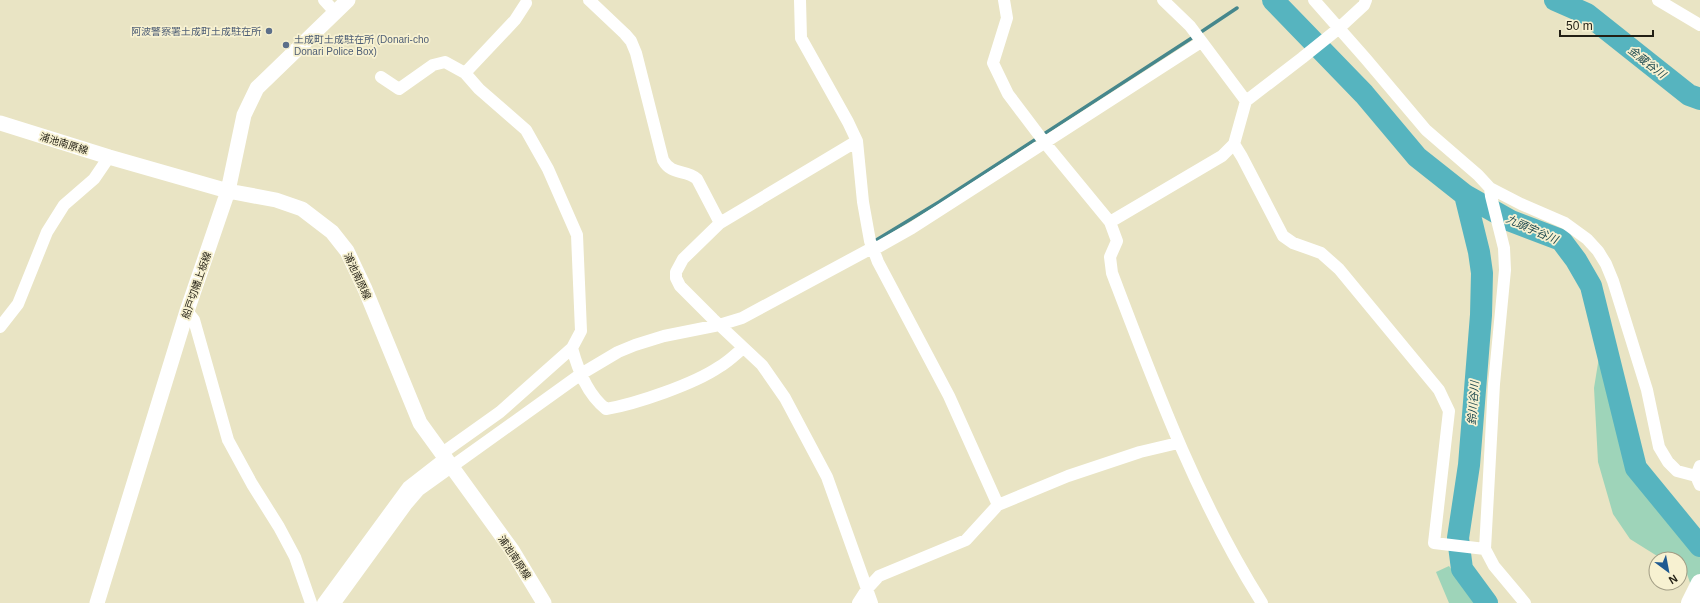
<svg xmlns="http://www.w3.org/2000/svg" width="1700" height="603" viewBox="0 0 1700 603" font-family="Arial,'Noto Sans JP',sans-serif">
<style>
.green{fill:#9ed4b9}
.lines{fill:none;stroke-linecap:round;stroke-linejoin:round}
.stream{stroke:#46878c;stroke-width:3.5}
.river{stroke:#56b4bf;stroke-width:22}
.minor{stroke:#fff;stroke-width:12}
.major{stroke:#fff;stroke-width:15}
.highway{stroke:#fff;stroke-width:18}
.service-dot{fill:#5c6f8a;stroke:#f7f1d1;stroke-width:1.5}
.labels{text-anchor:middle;stroke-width:3.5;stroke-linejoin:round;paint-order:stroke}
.service-label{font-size:10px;fill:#4e5e75;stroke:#f7f1d1;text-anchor:end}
.street-label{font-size:10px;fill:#221f14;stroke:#f7f1d1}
.water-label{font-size:11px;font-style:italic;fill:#204b50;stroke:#f7f1d1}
</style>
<rect width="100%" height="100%" fill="#e9e4c4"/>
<path class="green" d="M1599 357 1629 473 1662 516 1695 553 1700 555V603H1697L1687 574 1680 570V559H1662L1630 539 1613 514 1598 462 1594 388Z
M1449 566 1474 603H1449L1436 572Z"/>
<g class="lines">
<path class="stream" d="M873 242 939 202 1201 32 1237 8"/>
<path class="river" d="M1273 0 1364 94 1417 157 1465 195 1511 221 1561 240 1576 260 1591 286 1636 468 1700 546
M1555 0 1587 14 1689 95 1700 99
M1465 195 1479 252 1482 273 1481 315 1469 465 1458 538 1462 569 1487 603"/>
<path class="minor" d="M324 0 335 12
M589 0 625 34 631 41 636 53 663 160C672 176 685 169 697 179L720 223
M800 0 801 38 848 122 857 141 863 202 870 241 878 262 949 396 998 505
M1004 0 1007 18 993 63 1008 94 1045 143 1110 222 1117 241 1110 257 1112 273C1155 386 1197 500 1262 603
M1163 0 1190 26 1246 101
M1314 0 1366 59 1426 130 1478 175 1490 188 1521 204 1565 223 1587 239 1598 251 1606 264 1613 281 1647 390 1659 447 1668 462 1677 471 1696 476
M1658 0 1700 25
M465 73 515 20 526 3
M381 77 399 89 433 65 445 62 465 73 479 89 526 130 548 169 577 235 581 331 572 348 500 412 441 454
M857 141 720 223 683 259 676 272V278L680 286 713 319 762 365 785 398 827 477 872 603
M1234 144 1242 157 1283 236 1293 243 1321 253 1339 269 1439 390 1449 411 1434 543 1485 549
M1490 188 1491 196 1504 248 1505 270 1494 384 1485 549 1494 566 1525 603
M1110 222 1222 156 1234 144 1246 101 1302 58 1338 29 1364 5 1366 0
M873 250 912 228 1201 42
M187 311 194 320 228 440 252 484 279 527 295 557 311 603
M0 327 18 304 47 232 64 205 94 179 109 157
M572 348C578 370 587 394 606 409 636 404 694 384 719 367 728 362 736 354 743 348
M1700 466 1696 476 1700 485
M323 603 408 487 444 459
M335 603 407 504 419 490 581 374 618 352 635 345 664 336 719 325 742 318 872 248
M858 603 867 589 879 576 966 540 998 505 1068 476 1140 452 1178 443"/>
<path class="major" d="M0 123 109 157 228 191 276 200 302 209 332 232 347 251 365 289 420 423 512 550 544 603
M97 603 187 311 228 191 244 115 257 88 348 0"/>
<path class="highway" d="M1690 603 1700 583"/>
</g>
<g class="service-dot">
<circle cx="269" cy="31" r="4"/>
<circle cx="286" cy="45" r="4"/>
</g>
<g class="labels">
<g class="service-label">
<text x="261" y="35">阿波警察署土成町土成駐在所</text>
<text x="294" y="43" text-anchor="start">土成町土成駐在所 (Donari-cho<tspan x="294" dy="12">Donari Police Box)</tspan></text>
</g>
<g class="street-label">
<text transform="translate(64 143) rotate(17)" y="4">浦池南原線</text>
<text transform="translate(358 276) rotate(65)" y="4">浦池南原線</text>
<text transform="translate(196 285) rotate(-71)" y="4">船戸切幡上板線</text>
<text transform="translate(515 557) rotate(56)" y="4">浦池南原線</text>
</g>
<g class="water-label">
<text transform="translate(1647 62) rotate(38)" y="4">金蔵谷川</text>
<text transform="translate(1532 229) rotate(24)" y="4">九頭宇谷川</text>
<text transform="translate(1473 403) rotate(-86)" y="4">鈴川谷川</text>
</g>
</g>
<g transform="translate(1668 571) rotate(148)"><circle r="19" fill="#f7f1d1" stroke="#a29d85"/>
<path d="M0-3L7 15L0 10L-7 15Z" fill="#1f5a91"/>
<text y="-6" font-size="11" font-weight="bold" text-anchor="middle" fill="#221f14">N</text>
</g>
<path d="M1560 30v6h93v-6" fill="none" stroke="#221f14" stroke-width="2"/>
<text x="1566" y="30" font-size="12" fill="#221f14" stroke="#f7f1d1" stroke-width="3" paint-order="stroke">50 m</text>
</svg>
